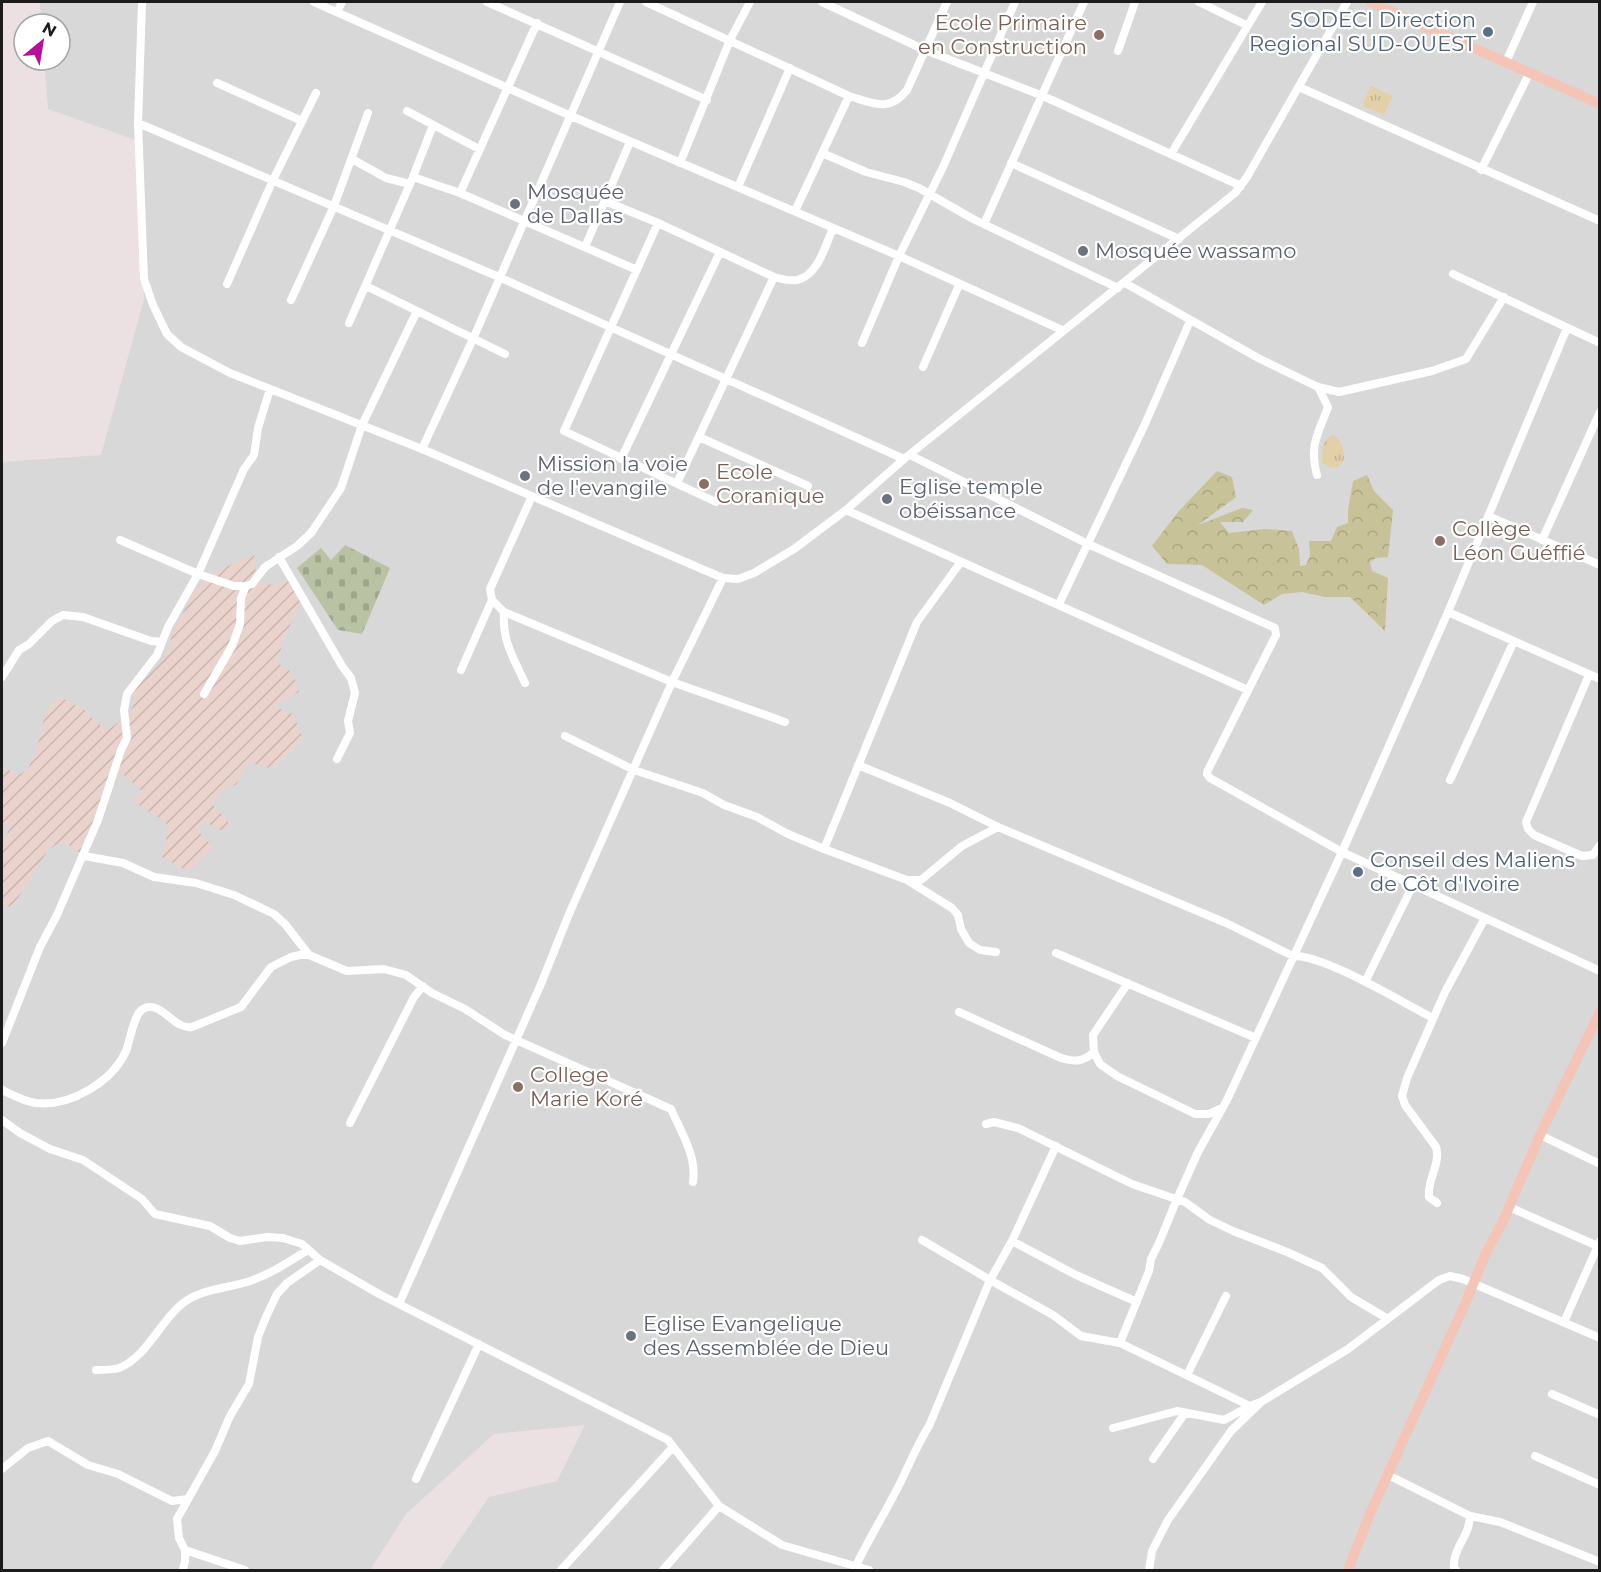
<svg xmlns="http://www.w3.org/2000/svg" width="1601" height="1572" viewBox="0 0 1601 1572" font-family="Montserrat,sans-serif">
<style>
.residential{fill:#d9d8d8}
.farmland{fill:url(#farmland-furrows)}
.grass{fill:url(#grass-tufts)}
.forest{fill:url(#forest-crowns)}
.cemetery{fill:url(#cemetery-stones)}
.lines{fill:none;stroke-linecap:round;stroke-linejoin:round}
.street{stroke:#fff;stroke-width:8}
.secondary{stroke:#f4c4b6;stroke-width:10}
.service-dot{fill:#5c6f8a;stroke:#fff;stroke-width:2}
.education-dot{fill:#8d6e63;stroke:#fff;stroke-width:2}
.worship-dot{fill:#6b7280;stroke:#fff;stroke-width:2}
.labels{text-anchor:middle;stroke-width:4.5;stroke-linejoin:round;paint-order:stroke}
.service-label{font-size:21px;fill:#4e5e75;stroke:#fff;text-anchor:end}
.education-label{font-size:21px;fill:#785e54;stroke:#fff;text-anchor:start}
.worship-label{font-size:21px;fill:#5b616d;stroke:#fff;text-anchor:start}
</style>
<defs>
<pattern id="farmland-furrows" width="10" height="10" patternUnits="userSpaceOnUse" patternTransform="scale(1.5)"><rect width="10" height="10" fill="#ead3cc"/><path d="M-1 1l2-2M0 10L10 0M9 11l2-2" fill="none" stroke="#c8b5af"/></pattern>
<pattern id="grass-tufts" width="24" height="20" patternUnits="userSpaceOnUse" patternTransform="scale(1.5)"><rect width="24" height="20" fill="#e3d0a9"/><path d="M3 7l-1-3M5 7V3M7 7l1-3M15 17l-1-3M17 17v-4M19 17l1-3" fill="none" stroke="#c2b291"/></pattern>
<pattern id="forest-crowns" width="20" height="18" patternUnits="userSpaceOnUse" patternTransform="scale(1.5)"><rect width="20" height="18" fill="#c8c298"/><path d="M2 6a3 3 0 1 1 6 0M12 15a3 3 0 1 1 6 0" fill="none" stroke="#aba682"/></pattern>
<pattern id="cemetery-stones" width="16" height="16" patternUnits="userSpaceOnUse" patternTransform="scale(1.5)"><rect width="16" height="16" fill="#b9c3a3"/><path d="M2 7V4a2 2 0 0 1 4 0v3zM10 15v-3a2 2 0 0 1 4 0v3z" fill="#9ea78c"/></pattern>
</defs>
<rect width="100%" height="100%" fill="#ece1e2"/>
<path class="residential" d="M40 2H1599V1570H439L489 1497 557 1481 585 1425 494 1434 406 1514 370 1570H2V462L101 455 144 299 141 142 48 109 44 60H60V24H41Z"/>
<path class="farmland" d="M254 554 256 577 260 582 273 585 284 582 290 578 302 599 283 641 277 663 293 673 299 692 274 706 294 715 303 739 273 769 248 762 236 785 227 786 212 804 229 823 222 831 204 821 198 831 213 847 188 872 162 857 169 826 161 819 134 802 141 790 116 768 84 856 69 845 57 844 48 850 13 906 2 907V842L11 827 2 823V767L19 775 28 769 37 748 45 715 51 704 59 697 82 708 101 726 109 729 125 718 131 711 134 703 132 692 162 661 169 649 172 634 192 595 203 581 214 573Z"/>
<path class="grass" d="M1371 86 1393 96 1384 115 1362 106Z
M1332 435H1335C1344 446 1350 461 1335 468L1328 467 1322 462C1322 451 1323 440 1332 435Z"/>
<path class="forest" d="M1217 471 1232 477 1236 497 1198 525 1242 508 1253 510 1243 522H1220L1229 533 1265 529 1292 531 1299 549 1300 566 1306 565 1310 556 1309 541H1331L1337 527 1348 523V510L1353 481 1367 475 1374 491 1393 510 1388 557 1376 558 1370 562 1372 571 1388 578 1385 631 1350 597H1325L1302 592 1282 594 1264 605 1202 565 1167 564 1152 546 1178 512Z"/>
<path class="cemetery" d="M345 545 390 568 362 634 338 630 297 568 321 548 331 560Z"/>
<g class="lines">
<path class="street" d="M142 2 138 123 144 279 153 305 167 334 181 347 230 373 422 449 723 578 738 579 754 573 794 549 846 510 904 459 1235 193 1247 177 1347 2
M314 2 571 116 899 256 1062 330
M487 2 707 100
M646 2 849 96C873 103 889 113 907 90L947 2
M822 2 925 50 1043 96 1241 186
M1199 2 1246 25
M338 10 342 2
M1118 51 1135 2
M1506 62 1533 2
M217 83 302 121
M1299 87 1600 221
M407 111 479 149
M138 123 499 277 904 459
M822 153 866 172 904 182 919 188 973 219 1118 288
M1171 154 1262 2
M352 159 386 178 410 184
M680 163 730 40 750 2
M1011 163 1179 239
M1481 170 1530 72
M413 177 460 193 637 270
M738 187 790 68
M460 193 537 23
M605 201 658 223 774 277C781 279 789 281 797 280 818 276 826 244 833 228
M795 211 849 96
M658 223 564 431 716 502
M984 224 1084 2
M585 247 630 142
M1453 274 1600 343
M1125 283 1260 359 1318 387 1339 392 1432 371 1466 359 1504 297
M227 284 273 180 316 93
M366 286 505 354
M291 300 334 206 368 113
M349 323 413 177 433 125
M862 343 899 256 943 167 1015 2
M923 367 959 285
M699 437 808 486
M422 449 473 339 620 2
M910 455 1088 544 1275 628 1276 635 1208 770 1207 774 1210 778 1342 852 1600 971
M621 459 720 252
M1317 475C1309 445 1318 434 1328 407L1318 387
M677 483 774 277
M532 496 490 589 492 600 504 612 672 682 785 722
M846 510 1248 690
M1488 516 1600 565
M120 540 198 574 244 469 254 455 258 428 270 389
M1542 540 1600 412
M279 557 342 666 351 678 355 693 348 721 350 733 337 759
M1059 604 1145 424 1190 321
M504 612C502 641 513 657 525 683
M1448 612 1600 679
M461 670 492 600
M1589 675 1526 822 1528 829 1534 835 1582 856 1593 855 1600 845
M2 677 19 650 29 644 52 621 63 615 83 617 151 641 162 642
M204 694 232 646 240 624 241 598 246 586
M565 736 634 770 703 793 724 805 757 817 788 834 824 849 907 880 952 908 958 915 961 929 969 943 980 950 996 952
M858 765 950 803 998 827 1226 923 1293 956C1323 954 1403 1003 1433 1018
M1450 780 1514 641
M824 849 917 622 960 563
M84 856 123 863 154 877 196 883 234 895 274 914 285 924 309 955
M907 880H921L962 846 998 827
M1056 953 1256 1038
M1365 982 1413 885
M1128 983 1093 1035 1094 1052 1100 1064 1117 1076 1195 1114H1209L1223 1107
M959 1012 1061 1058C1075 1062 1083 1062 1094 1052
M2 1043 40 947 57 915 98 820 121 750 127 738 124 710 127 694 157 655 168 627 198 574 234 586H246L252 584 265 567 297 546 311 533 341 488 362 425 417 311
M2 1090C13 1095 23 1101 36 1103 70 1107 112 1082 126 1051 130 1041 134 1013 143 1009 161 999 173 1030 192 1027L241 1007 271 967 291 957 300 955H309L347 971 384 969 406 975 432 993 465 1009 505 1035 671 1109C681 1132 697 1156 693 1182
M2 1120 20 1133 50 1149 83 1160 142 1199 155 1214 210 1226 230 1238 240 1241 267 1237 283 1238 302 1244 320 1260
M350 1123 414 997 423 986
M986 1124 994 1122 1018 1128 1132 1184 1185 1202 1210 1220 1233 1231 1287 1252 1322 1268 1351 1297 1388 1319
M1540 1135 1600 1164
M1437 1203 1429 1197C1427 1179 1441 1164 1436 1147L1405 1105 1402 1096 1407 1078 1445 992 1485 918
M1509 1207 1600 1247
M922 1240 990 1280 1053 1315 1081 1336 1120 1343 1250 1406 1258 1403
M1012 1241 1076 1275 1137 1302
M399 1304 541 984 569 914 672 682 723 578
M1564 1322 1600 1241
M1120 1343 1149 1271 1151 1259 1159 1243 1177 1199 1198 1152 1227 1100 1342 852 1448 612 1567 328
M96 1370C103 1370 112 1370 119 1368 147 1358 161 1318 186 1301 204 1289 227 1288 247 1282 269 1275 289 1262 308 1250
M1187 1375 1226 1296
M1552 1394 1600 1415
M1113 1428 1177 1411 1224 1420 1250 1406
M1535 1456 1600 1485
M1153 1459 1185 1413
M2 1469 28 1448 48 1441 88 1465 118 1474 172 1501 188 1499
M1388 1475 1470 1516C1469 1539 1452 1547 1454 1570H1456
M416 1479 479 1344
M1470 1516 1500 1522 1600 1562
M855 1568C867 1542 882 1518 895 1493 907 1471 915 1448 929 1426L990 1280 1012 1241 1056 1146
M183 1570 185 1561V1550
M245 1570 185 1550 179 1538 177 1519 215 1451 230 1416 249 1384 258 1337 266 1317 277 1294 287 1283 320 1260 379 1294 668 1440 719 1506 782 1545 869 1570
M561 1570 673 1447
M663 1570 719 1506
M1149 1570 1152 1551 1168 1520 1231 1431 1261 1402 1348 1349 1439 1280 1450 1276 1463 1279 1600 1338"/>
<path class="secondary" d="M1370 2 1600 104
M1348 1570 1369 1516 1465 1304 1485 1255 1504 1219 1540 1135 1600 1012"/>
</g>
<g class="service-dot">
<circle cx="1488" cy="32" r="6"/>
<circle cx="1358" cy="872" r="6"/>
</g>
<g class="education-dot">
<circle cx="1099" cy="35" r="6"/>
<circle cx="704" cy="484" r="6"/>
<circle cx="1440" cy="541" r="6"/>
<circle cx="518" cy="1087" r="6"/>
</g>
<g class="worship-dot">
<circle cx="515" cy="204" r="6"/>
<circle cx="1083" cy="251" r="6"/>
<circle cx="525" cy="476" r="6"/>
<circle cx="887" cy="499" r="6"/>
<circle cx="631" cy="1336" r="6"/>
</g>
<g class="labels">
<g class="service-label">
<text x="1476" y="27">SODECI Direction<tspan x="1476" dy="24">Regional SUD-OUEST</tspan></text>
<text x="1370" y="867" text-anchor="start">Conseil des Maliens<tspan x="1370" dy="24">de Côt d'Ivoire</tspan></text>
</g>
<g class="education-label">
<text x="1087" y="30" text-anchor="end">Ecole Primaire<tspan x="1087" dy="24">en Construction</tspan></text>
<text x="716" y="479">Ecole<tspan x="716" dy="24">Coranique</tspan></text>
<text x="1452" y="536">Collège<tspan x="1452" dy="24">Léon Guéffié</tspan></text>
<text x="530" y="1082">College<tspan x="530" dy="24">Marie Koré</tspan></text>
</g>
<g class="worship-label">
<text x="527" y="199">Mosquée<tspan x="527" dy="24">de Dallas</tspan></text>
<text x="1095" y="258">Mosquée wassamo</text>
<text x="537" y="471">Mission la voie<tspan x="537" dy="24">de l'evangile</tspan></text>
<text x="899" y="494">Eglise temple<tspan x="899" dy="24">obéissance</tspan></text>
<text x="643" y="1331">Eglise Evangelique<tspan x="643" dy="24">des Assemblée de Dieu</tspan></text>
</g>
</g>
<rect width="1601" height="1572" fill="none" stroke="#1b1b1b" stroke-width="6"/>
<g transform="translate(42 42) rotate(30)"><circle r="28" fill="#ffffff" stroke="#a4a4a4" stroke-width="1.5"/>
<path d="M0-4.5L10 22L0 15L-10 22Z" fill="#b70e9b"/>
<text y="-9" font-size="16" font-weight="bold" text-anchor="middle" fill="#1b1b1b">N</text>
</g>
</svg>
